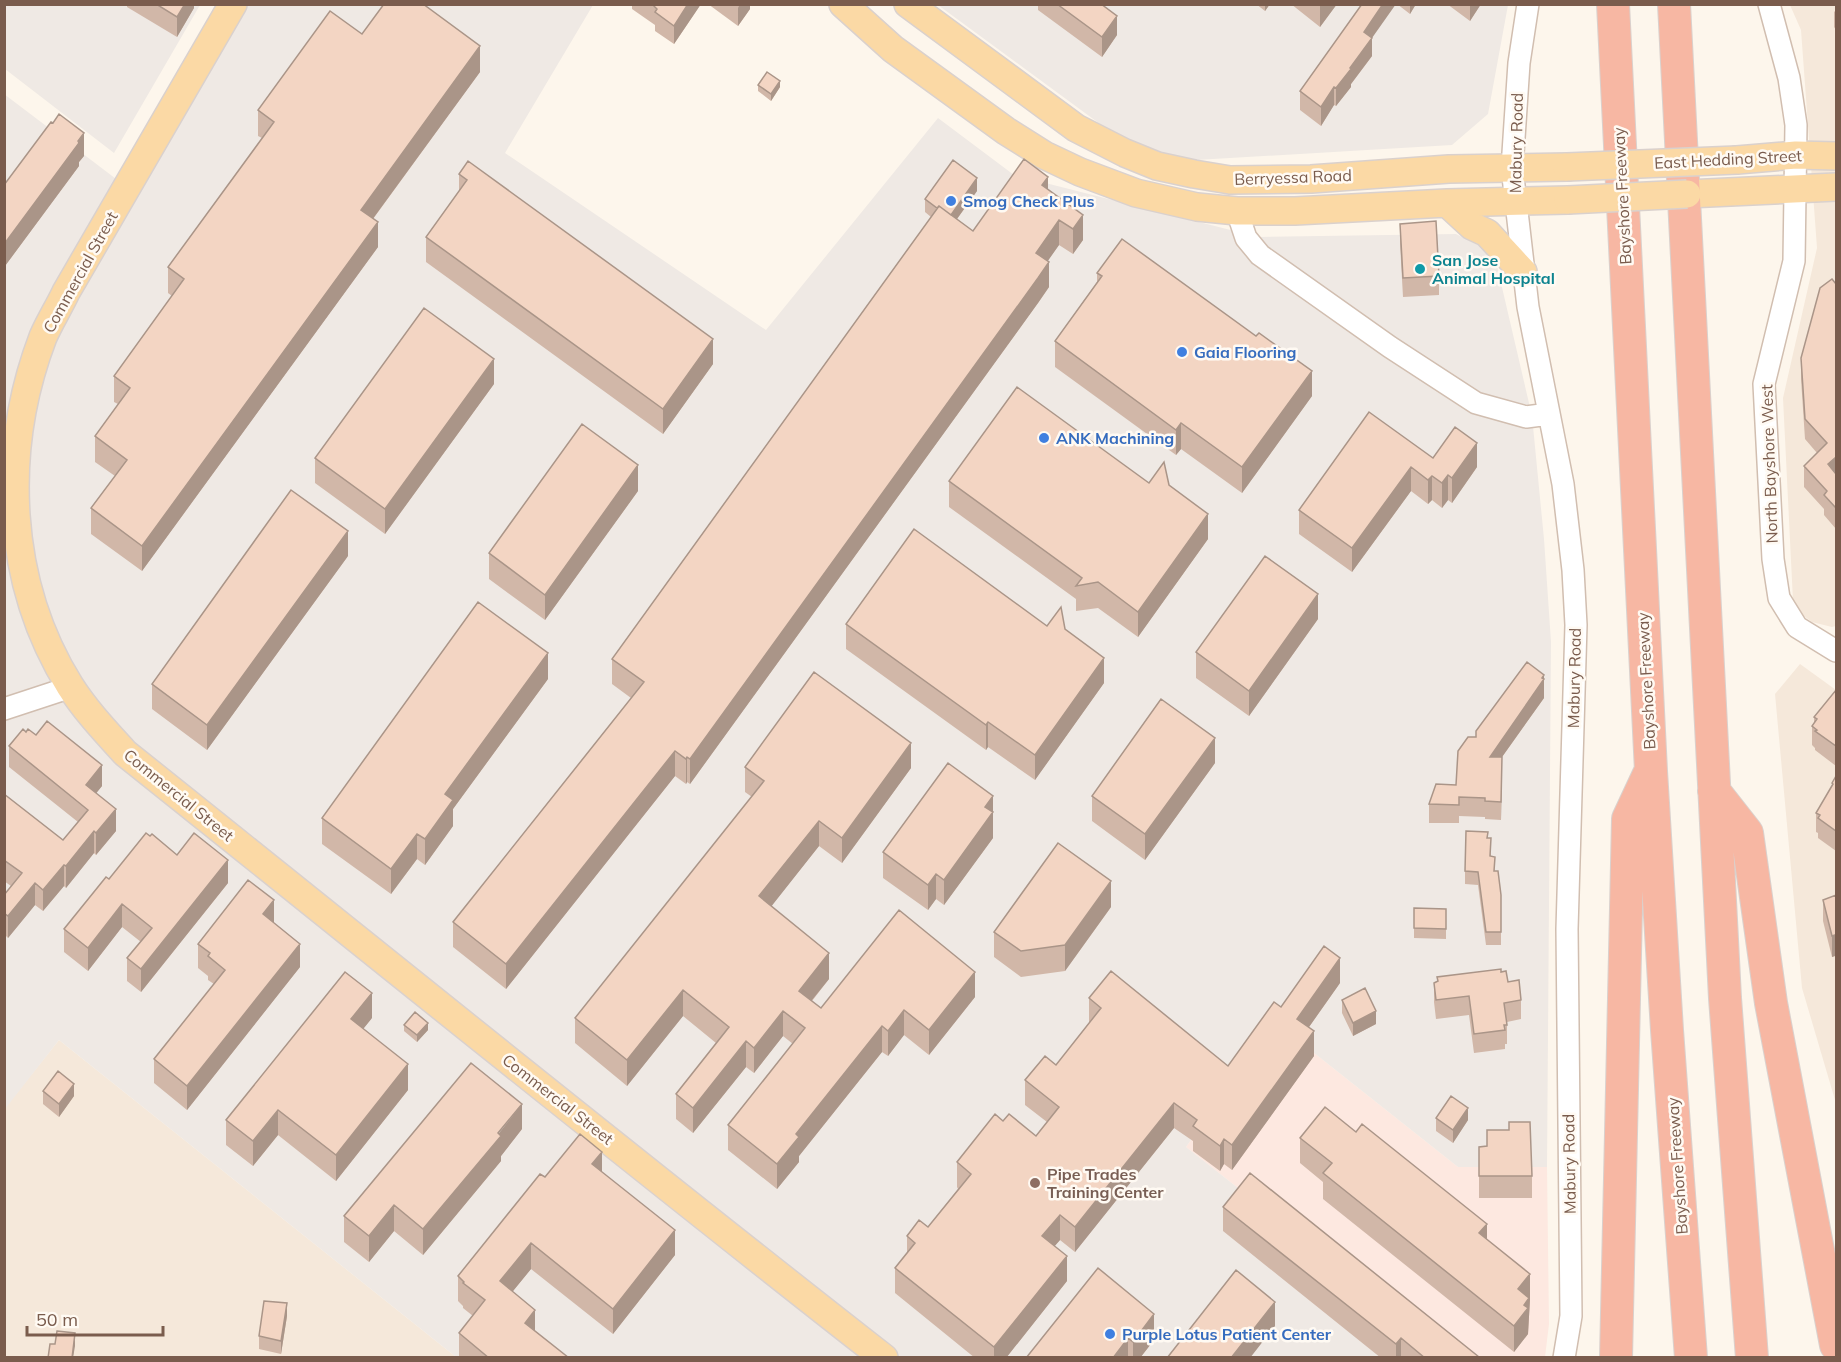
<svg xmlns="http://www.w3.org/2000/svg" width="1841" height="1362" viewBox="0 0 1841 1362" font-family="Mulish,sans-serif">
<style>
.residential{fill:#f5e8da}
.commercial{fill:#fde8e0}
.industrial{fill:#efe9e4}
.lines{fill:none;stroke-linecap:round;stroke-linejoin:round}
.minor-casing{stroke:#d1beb0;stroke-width:24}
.major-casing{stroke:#dad1cd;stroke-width:30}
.highway-casing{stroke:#dad1cd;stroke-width:34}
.minor{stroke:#fff;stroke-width:21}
.major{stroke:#fbd9a5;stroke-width:27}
.highway{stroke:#f7b7a3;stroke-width:32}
.major-bridge-casing{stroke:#dad1cd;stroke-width:30;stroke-linecap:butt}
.major-bridge{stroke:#fbd9a5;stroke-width:27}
.wall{fill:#d1b7a8}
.shaded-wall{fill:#aa9588}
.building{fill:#f3d5c3;stroke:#aa9588;stroke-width:1.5}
.shop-dot{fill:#3f7fe0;stroke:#fffaf3;stroke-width:2}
.culture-dot{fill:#0f9aa8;stroke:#fffaf3;stroke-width:2}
.education-dot{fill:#8d6e63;stroke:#fffaf3;stroke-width:2}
.labels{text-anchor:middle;stroke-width:5;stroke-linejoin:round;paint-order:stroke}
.street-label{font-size:16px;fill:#7a5c4d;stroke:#fffaf3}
.shop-label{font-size:16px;font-weight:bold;fill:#366cbe;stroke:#fffaf3;text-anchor:start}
.culture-label{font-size:16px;font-weight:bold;fill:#0d838f;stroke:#fffaf3;text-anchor:start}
.education-label{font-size:16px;font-weight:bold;fill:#785e54;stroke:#fffaf3;text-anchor:start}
</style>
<rect width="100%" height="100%" fill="#fdf6ec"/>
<path class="residential" d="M1790 5H1836V626L1832 627 1812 622 1800 613 1793 601 1783 398 1817 248 1801 30Z
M1800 664 1836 690V1116L1835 1100 1802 988 1775 694Z
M59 1040 456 1357H5L4 1109Z"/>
<path class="commercial" d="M1275 1022 1458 1167H1547L1549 1324 1545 1357H1453L1186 1147Z"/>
<path class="industrial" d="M4 5H200L114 153 5 69Z
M245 5H593L505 153 766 330 938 118 1014 175 1258 237 1456 234 1494 253 1532 416 1544 539 1551 642 1547 1167H1458L1275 1022 1186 1147 1453 1357H456L59 1040 5 1109 4 94 128 188Z
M938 5H1508L1488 114 1452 145 1179 161 1115 135Z"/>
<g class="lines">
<defs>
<path id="minor" d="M1528 4 1519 63 1512 168 1528 307 1563 484 1573 570 1576 625 1567 929 1571 1316 1564 1358
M1769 4 1789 78 1796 125 1794 261 1764 384 1773 559 1779 598 1797 627 1836 651
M1237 211 1246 238 1260 255 1390 347 1476 403 1526 417 1549 414
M4 709 71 687"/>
<path id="major" d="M233 4 66 292C59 307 50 321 43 337 0 450 5 582 70 686 86 711 106 732 125 753 378 955 629 1159 884 1358
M843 4 893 49 1006 131 1044 155 1080 172 1136 193 1197 207 1237 211H1295L1447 203 1568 200
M908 4 1076 128 1125 153 1157 166 1194 174 1230 180 1311 179 1449 169 1567 167
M1737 160 1796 155 1836 156
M1687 194 1836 187
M1447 203 1472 226 1487 233 1523 272"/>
<path id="highway" d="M1613 4 1651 771 1667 1030 1691 1358
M1674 4 1725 998 1752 1358
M1714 791 1747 833 1771 1003 1836 1345
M1616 1358 1628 819 1649 774"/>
</defs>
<use href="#minor" class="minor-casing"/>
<use href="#major" class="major-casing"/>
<use href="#highway" class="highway-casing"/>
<use href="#minor" class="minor"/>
<use href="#major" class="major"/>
<use href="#highway" class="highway"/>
<defs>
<path id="major-bridge" d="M1567 167 1737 160
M1568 200 1687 194"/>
</defs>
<use href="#major-bridge" class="major-bridge-casing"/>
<use href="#major-bridge" class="major-bridge"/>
</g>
<path class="wall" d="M127 4H194V8L177 37 127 7Z
M632 4H701L674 44 655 31V25L632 9Z
M708 4H750V9L738 26Z
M1038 4H1101L1117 35 1102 57 1038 10Z
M1256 4H1270L1265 11Z
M1291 4H1337L1320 27Z
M1397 4H1416L1410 14Z
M1447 4H1481L1470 21Z
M1836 10V30L1834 27V12Z
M362 34 480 72 373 219 378 247 142 571 91 534V508L115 476 95 462V436L118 404 114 402V376L172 296 168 293V267L262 138 258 136V110Z
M1372 38V56L1351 84V87L1336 106 1334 105 1321 126 1300 110V91Z
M758 85 780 87 771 101 758 91Z
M84 156 79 162V166L5 266 4 185Z
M459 174 713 364 663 434 426 262V237L459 192Z
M1048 190 1083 240 1073 254 1059 245 1047 261 1049 287 1038 303 690 784 687 782 686 784 675 776 506 989 453 947V922L631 698 612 684V659L931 217 925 212V199L977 191 957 219 973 231Z
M1400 224 1439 276V295L1403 297 1400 243Z
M1097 273 1312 396 1242 493 1181 449 1176 455 1055 367V341L1097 282Z
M1836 284V529L1824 515V509L1804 487V466L1817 453 1805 439 1801 379V358Z
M494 384 385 534 315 483V458Z
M1433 458 1477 467 1452 503 1448 500 1442 508 1432 500 1428 504 1411 491 1352 572 1299 534V510Z
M949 481 1149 483 1169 485 1208 539 1138 637 1098 608 1076 611V599L949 507Z
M638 491 545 620 489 579V553Z
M1836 530V554L1835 552V531Z
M348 556 207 750 152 709V684Z
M1318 619 1249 716 1196 678V652Z
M846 624 1047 626 1065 629 1104 683 1035 780 988 747 986 750 846 649Z
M548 679 453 809V826L425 865 417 859 391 894 322 844V818Z
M1836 690V766L1815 750V748L1812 745V726L1814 723V717Z
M1544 694V698L1502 757 1501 820 1485 819V817L1459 816V823H1429V804L1456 785 1476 737Z
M9 746 102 786 96 793 116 831 96 855 94 853 66 888 64 886 43 911 35 905 8 938 4 934V895L11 886 4 881V794L63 840 78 822 9 767Z
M1215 763 1145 860 1092 821V796Z
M745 767 911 768 842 863 819 846 771 906 829 979 812 1001 821 1008 975 997 929 1055 904 1035 888 1056 882 1052 799 1156V1162L777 1189 728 1150V1125L793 1044 783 1036 754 1073 746 1067 693 1133 676 1119V1094L716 1043 683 1016 627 1086 575 1043V1018L752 797 745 792Z
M1836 776V851L1818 838V833L1816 832V813L1832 786V783Z
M993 796V838L944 905 936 899 928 910 883 878V852Z
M1488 838 1491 856 1501 895V945H1486L1478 885 1465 884V871Z
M177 855 228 883 141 992 127 981V958L141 942 122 927 88 971 64 952V929L109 879Z
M1836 893V959L1835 956 1832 957 1823 921V900L1836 896Z
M1111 907 1065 971 1021 977 994 957V932Z
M1446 909V939L1414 938V928Z
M274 923 300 967 187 1110 154 1083V1059L214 984 208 980V976L198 968V944Z
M1501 972 1508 982 1521 1000V1019L1507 1022V1044H1505V1049L1474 1053 1469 1015 1436 1019 1434 1002V983L1437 982V977Z
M1340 983 1309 1027 1314 1056 1232 1170 1224 1164 1220 1171 1193 1151V1141L1174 1128 1075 1252 1060 1240 1054 1246 1067 1281 1006 1358H975L895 1293V1268L907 1254V1236L928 1227 958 1189 957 1187V1162L1003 1121 1036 1136 1047 1122 1025 1105V1080L1056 1065 1089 1023V998L1228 1066 1281 1007Z
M1342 1000 1376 1024 1353 1036 1342 1013Z
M372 1018 363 1029 408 1090 336 1181 278 1135 253 1166 226 1145V1120Z
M404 1025 428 1030 417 1042 404 1031Z
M43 1091 74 1096 59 1117 43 1104Z
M1436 1118 1468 1120 1453 1143 1436 1131Z
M522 1129 501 1156V1161L423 1255 394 1231 369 1262 344 1242V1216Z
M1356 1132 1487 1239 1530 1299 1528 1334 1514 1352 1323 1199V1182L1300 1163V1138Z
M1479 1147 1532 1176V1198H1479Z
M602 1172 675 1255 613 1334 531 1269 512 1292 535 1331 569 1358H459V1333L473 1316 463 1308V1306L458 1301V1276L545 1177Z
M1223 1207 1479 1358H1381L1223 1231Z
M1098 1268 1154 1340 1140 1358H1026Z
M287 1316 281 1354 259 1349V1336Z"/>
<path class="shaded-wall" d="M185 4H194V8L177 37V17Z
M688 4H701L674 44V26Z
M740 4H750V9L738 26V8Z
M1265 4H1270L1265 11Z
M1320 4H1337L1320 27Z
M1383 4H1396L1372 38V56L1351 84V87L1336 106V88L1350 68 1364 32Z
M1410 4H1416L1410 14Z
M1470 4H1481L1470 21Z
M1117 16V35L1102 57V37Z
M480 46V72L361 235V210Z
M780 81V87L771 101V94Z
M1334 87V105L1321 126V107Z
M84 133V156L79 162V166L5 266V243Z
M1048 177V202L1042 185Z
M977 178V191L949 230V217Z
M1083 215V240L1073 254V229Z
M1059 220V245L1036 278V253Z
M378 222V247L142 571V546Z
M1049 262V287L1038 303 690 784V759Z
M713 339V364L663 434V409Z
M494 359V384L385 534V509Z
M1312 371V396L1242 493V467Z
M1181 423V449L1176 455V430Z
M1477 443V467L1452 503V478Z
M1836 457V478L1828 464Z
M638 465V491L545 620V595Z
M1411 467V491L1352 572V548Z
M1448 475V500L1442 508V483Z
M1432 476V500L1428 504V480Z
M1208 514V539L1138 637V612Z
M348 531V556L207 750V725Z
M1318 594V619L1249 716V691Z
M548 653V679L453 809V826L425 865V839L445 794Z
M1104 658V683L1035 780V755Z
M1544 675V698L1502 757 1501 820V802L1490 757Z
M988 722V747L986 750V725Z
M1215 738V763L1145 860V834Z
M911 743V768L842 863V838Z
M675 751V776L506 989V964Z
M687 757V782L686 784V759Z
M102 765V786L86 806V785Z
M993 796V838L944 905V880L985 807Z
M116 809V831L96 855V833Z
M819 821V846L759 922V896Z
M94 831V853L66 888V866Z
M417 834V859L391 894V869Z
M228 860V883L141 992V969Z
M64 865V886L43 911V890Z
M936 874V899L928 910V885Z
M1111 881V907L1065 971V945Z
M35 883V905L8 938V916Z
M274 900V924L263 914Z
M122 904V927L88 971V948Z
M1835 935V956L1832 957V936Z
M300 944V967L187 1110V1086Z
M829 953V979L799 1016V991Z
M1340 958V983L1297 1044V1019Z
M975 972V997L929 1055V1030Z
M683 990V1016L627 1086V1060Z
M372 993V1018L351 1044V1019Z
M904 1010V1035L888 1056V1031Z
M783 1011V1036L754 1073V1048Z
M1376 1011V1024L1353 1036V1023Z
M428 1023V1030L417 1042V1035Z
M882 1026V1052L799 1156V1162L777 1189V1164L796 1134Z
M1314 1031V1056L1232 1170V1145Z
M746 1041V1067L693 1133V1108Z
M408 1064V1090L336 1181V1155Z
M74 1084V1096L59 1117V1104Z
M1174 1103V1128L1075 1252V1227Z
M522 1104V1129L501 1156V1161L423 1255V1229Z
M1468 1108V1120L1453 1143V1130Z
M278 1110V1135L253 1166V1141Z
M1224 1139V1164L1220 1171V1146Z
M602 1152V1177L592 1164Z
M394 1205V1231L369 1262V1236Z
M1060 1215V1240L1042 1261V1236Z
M1487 1224V1250L1479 1233Z
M675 1230V1255L613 1334V1309Z
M531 1243V1269L500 1307V1281Z
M1067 1256V1281L1006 1358H994V1347Z
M1530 1274V1299L1528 1334 1514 1352V1326L1518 1289Z
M1275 1302V1326L1250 1358H1231Z
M287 1303V1316L281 1354V1341Z
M535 1310V1335L525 1323Z
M1154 1314V1340L1140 1358H1133V1342Z
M75 1333V1346L73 1358H72Z
M1128 1338V1358H1113Z
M1401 1338V1358H1396V1344Z"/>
<path class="building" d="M156 4H185L177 17Z
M384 4H423L480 46 361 210 378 222 142 546 91 508 127 460 95 436 130 388 114 376 184 279 168 267 274 122 258 110 330 11 362 34Z
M652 4H688L674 26 655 12 657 9Z
M1057 4H1101L1117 16 1102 37Z
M1362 4H1383L1364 32 1372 38 1350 68 1351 69 1336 88 1334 87 1321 107 1300 91Z
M767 72 780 81 771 94 758 85Z
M59 114 84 133 78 141 79 143 5 243 4 185 51 122 53 123Z
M1024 159 1048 177 1042 185 1083 215 1073 229 1059 220 1036 253 1049 262 1038 278 690 759 687 757 686 759 675 751 506 964 453 922 644 682 612 659 939 206 973 231Z
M953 160 977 178 951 215 939 206 937 208 925 199Z
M468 161 713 339 663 409 426 237 467 180 459 174Z
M1436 221 1439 276 1403 278 1400 224Z
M1122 239 1256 336 1259 333 1312 371 1242 467 1181 423 1176 430 1055 341 1102 276 1097 273Z
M1832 279 1836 284V457L1828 464 1836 474V508L1824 495 1827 491 1804 466 1827 443 1805 419 1801 358 1820 288Z
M424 308 494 359 385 509 315 458Z
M1017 387 1149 483 1164 462 1169 485 1208 514 1138 612 1098 582 1076 586 1082 578 949 481Z
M1369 412 1433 458 1455 427 1477 443 1452 478 1448 475 1442 483 1432 476 1428 480 1411 467 1352 548 1299 510Z
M582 424 638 465 545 595 489 553Z
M291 490 348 531 207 725 152 684Z
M914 529 1047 626 1061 607 1065 629 1104 658 1035 755 988 722 986 725 846 624Z
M1265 556 1318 594 1249 691 1196 652Z
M478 602 548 653 445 794 453 800 425 839 417 834 391 869 322 818Z
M1527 662 1544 675 1542 678 1544 679 1490 757H1502L1501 802 1485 801V798L1459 797V805L1429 804 1436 784 1456 785 1458 751 1468 737H1476V731Z
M814 672 911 743 842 838 819 821 759 896 829 953 799 991 821 1008 899 910 975 972 929 1030 904 1010 888 1031 882 1026 796 1134 799 1137 777 1164 728 1125 805 1028 783 1011 754 1048 746 1041 693 1108 676 1094 729 1027 683 990 627 1060 575 1018 764 781 745 767Z
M1836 690V746L1815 731 1817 730 1812 726 1817 719 1814 717Z
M1161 699 1215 738 1145 834 1092 796Z
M47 721 102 765 86 785 116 809 96 833 94 831 66 866 64 865 43 890 35 883 8 916 4 913V895L22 873 4 860V794L63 840 88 810 9 746 23 729 26 732 28 729 36 735Z
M948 763 993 796 985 807 993 812 944 880 936 874 928 885 883 852Z
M1836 776V831L1818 818 1820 815 1816 813 1833 784 1832 783Z
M1466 831 1488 832 1487 838H1491L1490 856 1495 857 1494 871H1498L1501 895V932H1486L1478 872 1465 871Z
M146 833 150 836 152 834 177 855 194 833 228 860 141 969 127 958 152 928 122 904 88 948 64 929 106 877 109 879Z
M1058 843 1111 881 1065 945 1021 951 994 932Z
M248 880 274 900 263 914 300 944 187 1086 154 1059 225 970 208 956 210 953 198 944Z
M1836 895V938L1835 935 1832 936 1823 900Z
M1414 908 1446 909V929L1414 928Z
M1324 946 1340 958 1297 1019 1314 1031 1232 1145 1224 1139 1220 1146 1193 1126 1197 1120 1174 1103 1075 1227 1060 1215 1042 1236 1067 1256 994 1347 895 1268 915 1243 907 1236 919 1220 928 1227 971 1174 957 1162 995 1114 1003 1121 1009 1114 1036 1136 1059 1107 1025 1080 1045 1056 1056 1065 1101 1008 1089 998 1111 971 1228 1066 1274 1002 1281 1007Z
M1501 969V972L1506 971 1508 982 1519 980 1521 1000 1504 1003 1507 1025H1504L1505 1030 1474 1034 1469 996 1436 1000 1434 983 1438 981 1437 977Z
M345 972 372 993 351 1019 408 1064 336 1155 278 1110 253 1141 226 1120Z
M1365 988 1376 1011 1353 1023 1342 1000Z
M415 1012 428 1023 417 1035 404 1025Z
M471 1063 522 1104 498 1133 501 1136 423 1229 394 1205 369 1236 344 1216Z
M58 1071 74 1084 59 1104 43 1091Z
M1451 1096 1468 1108 1453 1130 1436 1118Z
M1325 1107 1356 1132 1362 1124 1487 1224 1479 1233 1530 1274 1518 1289 1529 1298 1524 1305 1528 1308 1514 1326 1323 1173 1332 1163 1300 1138Z
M1509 1122H1530L1532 1176H1479V1147L1487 1146V1130H1509Z
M580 1134 602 1152 592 1164 675 1230 613 1309 531 1243 500 1281 535 1310 525 1323 569 1358H489L459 1333 485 1300 463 1283 464 1282 458 1276 540 1174 545 1177Z
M1250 1173 1479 1357 1425 1358 1401 1338 1396 1344 1223 1207Z
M1098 1268 1154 1314 1133 1342 1128 1338 1113 1358H1026Z
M1236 1270 1275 1302 1231 1358H1167Z
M264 1301 287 1303 281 1341 259 1336Z
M57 1331 75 1333 72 1358H48L50 1344H55Z"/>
<g class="shop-dot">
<circle cx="951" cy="201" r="6"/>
<circle cx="1182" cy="352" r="6"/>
<circle cx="1044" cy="438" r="6"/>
<circle cx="1110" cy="1334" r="6"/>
</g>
<circle class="culture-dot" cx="1420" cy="269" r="6"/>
<circle class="education-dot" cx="1035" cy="1183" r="6"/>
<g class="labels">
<g class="street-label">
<text transform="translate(1516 143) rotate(-89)" y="6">Mabury Road</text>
<text transform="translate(1728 159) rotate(-3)" y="6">East Hedding Street</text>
<text transform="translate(1293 177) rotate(-2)" y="6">Berryessa Road</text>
<text transform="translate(1622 196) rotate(-93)" y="6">Bayshore Freeway</text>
<text transform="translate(80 272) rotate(-61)" y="6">Commercial Street</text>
<text transform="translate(1769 464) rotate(-92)" y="6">North Bayshore West</text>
<text transform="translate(1574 678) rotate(-89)" y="6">Mabury Road</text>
<text transform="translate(1646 681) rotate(-93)" y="6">Bayshore Freeway</text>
<text transform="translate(179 795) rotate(39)" y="6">Commercial Street</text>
<text transform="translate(558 1099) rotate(38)" y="6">Commercial Street</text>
<text transform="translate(1569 1164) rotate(-91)" y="6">Mabury Road</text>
<text transform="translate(1677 1166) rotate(-94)" y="6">Bayshore Freeway</text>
</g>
<g class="shop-label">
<text x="963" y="207">Smog Check Plus</text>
<text x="1194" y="358">Gaia Flooring</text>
<text x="1056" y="444">ANK Machining</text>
<text x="1122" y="1340">Purple Lotus Patient Center</text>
</g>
<g class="culture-label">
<text x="1432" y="266">San Jose<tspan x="1432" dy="18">Animal Hospital</tspan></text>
</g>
<g class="education-label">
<text x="1047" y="1180">Pipe Trades<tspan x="1047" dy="18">Training Center</tspan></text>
</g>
</g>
<rect width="1841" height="1362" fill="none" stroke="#7a5c4d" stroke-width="12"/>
<path d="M27 1326v9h136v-9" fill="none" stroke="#7a5c4d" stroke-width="3"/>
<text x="36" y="1326" font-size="18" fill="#7a5c4d" stroke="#fffaf3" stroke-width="4.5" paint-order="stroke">50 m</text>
</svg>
